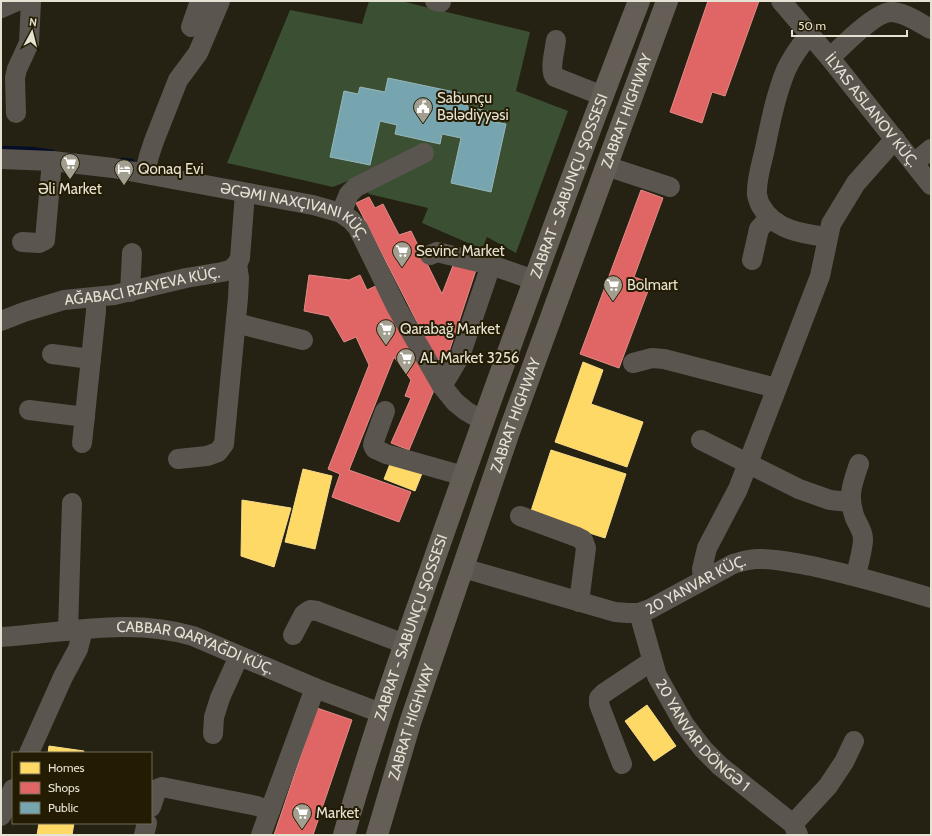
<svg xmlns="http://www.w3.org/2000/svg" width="932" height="836" viewBox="0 0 932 836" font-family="Cabin,sans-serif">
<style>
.green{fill:#3b4f33}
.homes{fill:#ffd966;stroke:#f8dc87}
.shops{fill:#e06666;stroke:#e28b87}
.public{fill:#76a5af;stroke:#98b7ba}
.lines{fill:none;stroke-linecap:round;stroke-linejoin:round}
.stream{stroke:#050d27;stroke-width:4.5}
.minor{stroke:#5b5550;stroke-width:20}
.major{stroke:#655e57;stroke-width:22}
.labels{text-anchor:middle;stroke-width:4;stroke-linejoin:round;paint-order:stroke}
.poi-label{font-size:15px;fill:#e6e2d3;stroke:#231c03;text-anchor:start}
.street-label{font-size:15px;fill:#e6e2d3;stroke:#231c03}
</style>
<rect width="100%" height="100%" fill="#252213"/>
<path class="green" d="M369 1H401L530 32 516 91 568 111 516 253 487 237 482 249 422 223 428 208 369 194 360 176 333 187 227 163 290 10 362 24Z"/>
<path class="homes" d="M583 362 603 370 591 404 643 422 627 467 555 442Z
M551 450 626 474 605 538 530 514Z
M392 459 423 471 415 491 384 479Z
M303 469 332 476 315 549 285 542Z
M242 500 291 508 274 567 241 556Z
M647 705 676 746 654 761 625 721Z
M49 746 84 751V753H48Z
M39 823H74L72 835H37Z"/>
<path class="shops" d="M708 1H759L725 96 712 92 702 123 670 112Z
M641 190 663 198 634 277 651 283 619 368 580 354Z
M369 197 375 208 383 204 399 235 411 231 442 294 454 263 476 270 446 361 436 359 356 203Z
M309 275 349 280 360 275 367 290 378 285 437 383 409 450 391 443 411 398 405 396 411 380 394 357 349 470 411 492 399 522 332 497 340 474 328 469 369 365 356 337 344 342 329 316 304 311Z
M317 708 352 720 313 835H274Z"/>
<path class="public" d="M388 78 469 95 467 107 492 112 490 121 506 124 491 192 451 183 461 138 442 134 440 144 395 134 397 125 380 121 370 165 330 157 344 91 358 94 360 87 385 92Z"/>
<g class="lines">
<path class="stream" d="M1 148 32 149 53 152
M122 160 132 161"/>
<g class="minor">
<path d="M435 1 441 2"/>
<path id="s1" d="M781 1 830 58 931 185"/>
<path d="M1 8 17 1"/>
<path d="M191 27 200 1"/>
<path d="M809 35C800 46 792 57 786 70 775 97 770 125 764 153 761 165 756 182 757 195 758 198 759 204 761 206 774 230 803 234 827 237"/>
<path d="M556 40C555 50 549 70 555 77L603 96"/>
<path d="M830 58C841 47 876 12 891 12 905 12 919 23 931 29"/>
<path d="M16 113 15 78 17 69 29 43 31 1"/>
<path id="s2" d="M1 159 52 161 113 168 313 205 341 213 351 220 358 228 397 308 442 386 455 402 466 411 483 421"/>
<path d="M914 163 931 149"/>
<path d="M606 166 670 187"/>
<path d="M145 173 149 156 154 141 178 80 198 53 220 1"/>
<path d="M341 213 349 194 356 187 424 153"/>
<path d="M22 242 39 243 45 240 52 161"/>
<path d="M430 255 437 252 441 253 491 265 534 280"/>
<path d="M752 260 759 229 769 218"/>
<path d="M130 292 132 253"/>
<path id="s3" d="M1 321 24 312 64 300 114 295 186 278 222 272 230 270 237 264 240 258 245 193"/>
<path d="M236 323 303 340"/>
<path d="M52 354 91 359"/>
<path d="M633 363 652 358 664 359 776 388"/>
<path d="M442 386 460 356 491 265"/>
<path d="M29 410 85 417"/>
<path d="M385 411 374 441 373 445 375 449 386 454 464 476"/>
<path d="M701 440 799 489 830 500 850 502"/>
<path d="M82 443 96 311V297"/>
<path d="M178 459 207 456 218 452 224 444 238 298 239 278 237 264"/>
<path d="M520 516 577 537 583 540 586 548 579 602"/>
<path id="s4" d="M463 568 615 612 627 613H639L650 609 733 564C741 562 748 559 757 559 775 558 794 563 812 566 852 575 892 586 931 598"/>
<path d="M856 576C858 564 863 550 863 539 863 531 858 525 855 518 847 496 852 485 859 464"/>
<path d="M703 580 702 569 707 548 738 489 820 276 831 224 856 183 895 139"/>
<path id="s5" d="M639 613 657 676 684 724 703 749 720 766 793 824 798 835"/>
<path d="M68 631 72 503"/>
<path d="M293 635 304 614 310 610 317 611 405 644"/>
<path id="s6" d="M1 637C65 633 130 617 193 636L315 688 381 713"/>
<path d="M213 734 214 717 220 698 239 656"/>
<path d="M29 753 63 677 78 649 83 630"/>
<path d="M622 764 599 704V698L604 693 652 661"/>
<path d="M151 807 157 789 162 787 257 806 270 811"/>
<path d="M1 816 13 789"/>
<path d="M793 824 828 786 844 762 854 741"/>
<path d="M144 835 147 823"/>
<path d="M261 835 315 688"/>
</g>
<g class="major">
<path id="s7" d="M344 835C374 729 411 626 447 523 509 348 572 174 639 1"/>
<path id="s8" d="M377 835 410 723 509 432 667 1"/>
</g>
</g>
<defs>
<symbol id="civic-pin" viewBox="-11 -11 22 30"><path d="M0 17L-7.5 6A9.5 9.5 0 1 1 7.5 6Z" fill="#a29f90" stroke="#231c03"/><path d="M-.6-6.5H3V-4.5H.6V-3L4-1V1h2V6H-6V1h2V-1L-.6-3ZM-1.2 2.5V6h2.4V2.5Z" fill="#fff"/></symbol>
<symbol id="supermarket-pin" viewBox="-11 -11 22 30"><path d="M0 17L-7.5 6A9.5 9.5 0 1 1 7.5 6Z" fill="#a29f90" stroke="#231c03"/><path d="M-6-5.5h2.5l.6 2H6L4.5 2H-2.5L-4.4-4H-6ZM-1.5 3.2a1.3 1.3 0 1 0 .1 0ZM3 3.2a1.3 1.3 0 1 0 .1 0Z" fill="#fff"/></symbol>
<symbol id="hotel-pin" viewBox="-11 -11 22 30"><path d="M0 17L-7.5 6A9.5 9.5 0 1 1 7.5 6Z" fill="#a29f90" stroke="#231c03"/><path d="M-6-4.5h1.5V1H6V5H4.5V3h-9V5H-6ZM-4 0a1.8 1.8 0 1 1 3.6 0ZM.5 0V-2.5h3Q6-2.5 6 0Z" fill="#fff"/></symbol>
</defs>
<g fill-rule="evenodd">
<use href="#civic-pin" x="412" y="96" width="22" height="30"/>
<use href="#supermarket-pin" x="59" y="152" width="22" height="30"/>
<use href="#hotel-pin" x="113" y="158" width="22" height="30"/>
<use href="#supermarket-pin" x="391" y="240" width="22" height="30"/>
<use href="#supermarket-pin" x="602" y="274" width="22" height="30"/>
<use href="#supermarket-pin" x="375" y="318" width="22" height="30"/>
<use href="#supermarket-pin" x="395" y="347" width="22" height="30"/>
<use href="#supermarket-pin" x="291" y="802" width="22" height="30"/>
</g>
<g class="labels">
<g class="poi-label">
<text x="437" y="103">Sabunçu<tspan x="437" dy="17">Bələdiyyəsi</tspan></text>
<text x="138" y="174">Qonaq Evi</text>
<text x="70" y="194" text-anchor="middle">Əli Market</text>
<text x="416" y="256">Sevinc Market</text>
<text x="627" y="290">Bolmart</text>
<text x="400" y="334">Qarabağ Market</text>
<text x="420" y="363">AL Market 3256</text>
<text x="316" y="818">Market</text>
</g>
<g class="street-label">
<text dy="5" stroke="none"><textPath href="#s8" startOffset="766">ZABRAT HIGHWAY</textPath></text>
<text dy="5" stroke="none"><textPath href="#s1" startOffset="142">İLYAS ASLANOV KÜÇ.</textPath></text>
<text dy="5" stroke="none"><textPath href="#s7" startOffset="687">ZABRAT - SABUNÇU ŞOSSESI</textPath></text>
<text dy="5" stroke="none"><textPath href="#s2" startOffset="301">ƏCƏMI NAXÇIVANI KÜÇ.</textPath></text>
<text dy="5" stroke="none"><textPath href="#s3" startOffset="146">AĞABACI RZAYEVA KÜÇ.</textPath></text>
<text dy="5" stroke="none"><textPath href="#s8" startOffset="442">ZABRAT HIGHWAY</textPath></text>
<text dy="5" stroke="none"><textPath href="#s4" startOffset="246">20 YANVAR KÜÇ.</textPath></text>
<text dy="5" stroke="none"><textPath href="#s7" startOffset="218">ZABRAT - SABUNÇU ŞOSSESI</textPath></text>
<text dy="5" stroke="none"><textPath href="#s6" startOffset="198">CABBAR QARYAĞDI KÜÇ.</textPath></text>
<text dy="5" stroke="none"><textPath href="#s8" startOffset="118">ZABRAT HIGHWAY</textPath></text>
<text dy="5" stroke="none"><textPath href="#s5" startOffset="141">20 YANVAR DÖNGƏ 1</textPath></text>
</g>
</g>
<rect width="932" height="836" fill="none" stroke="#e6e2d3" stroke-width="4"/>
<rect x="12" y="752" width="140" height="72" fill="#231c03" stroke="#716b56"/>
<rect x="20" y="762" width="20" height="12" fill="#ffd966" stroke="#716b56"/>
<text x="48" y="772" font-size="12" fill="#e6e2d3">Homes</text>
<rect x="20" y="782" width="20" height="12" fill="#e06666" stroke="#716b56"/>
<text x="48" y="792" font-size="12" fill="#e6e2d3">Shops</text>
<rect x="20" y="802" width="20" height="12" fill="#76a5af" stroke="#716b56"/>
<text x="48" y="812" font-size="12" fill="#e6e2d3">Public</text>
<g transform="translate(32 32) rotate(7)" stroke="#231c03" stroke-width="3" paint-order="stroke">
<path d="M0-3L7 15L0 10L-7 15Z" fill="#e6e2d3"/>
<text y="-6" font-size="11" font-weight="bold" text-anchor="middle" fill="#e6e2d3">N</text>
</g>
<path d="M792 30v6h115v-6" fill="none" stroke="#e6e2d3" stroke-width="2"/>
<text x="798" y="30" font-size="12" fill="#e6e2d3" stroke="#231c03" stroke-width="3" paint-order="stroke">50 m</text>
</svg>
